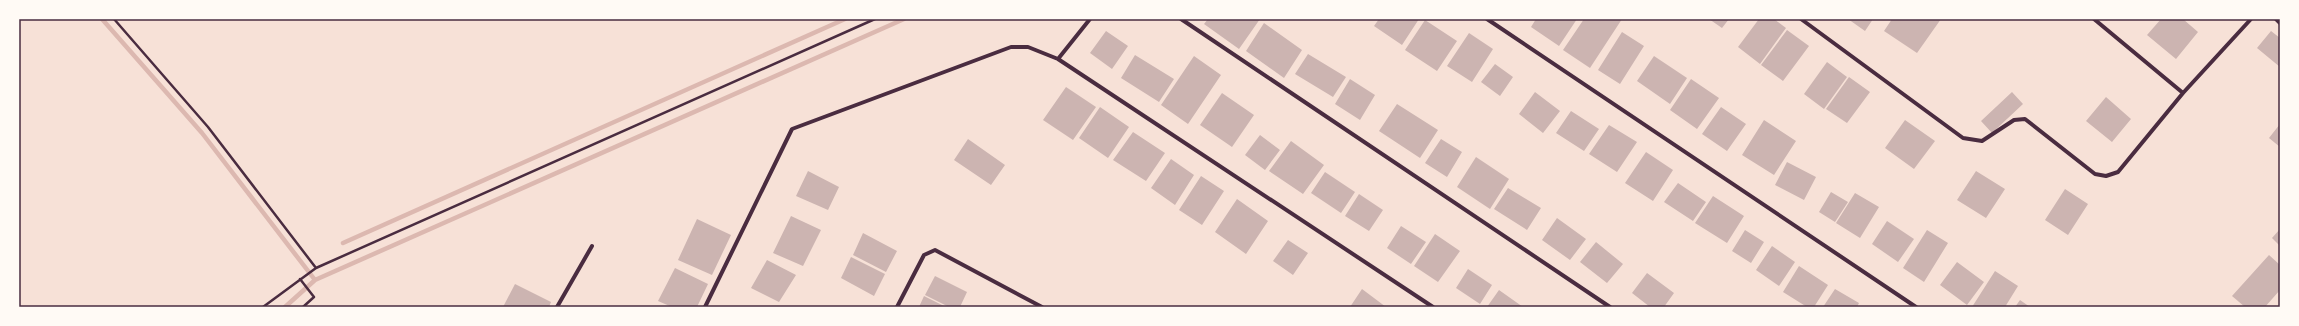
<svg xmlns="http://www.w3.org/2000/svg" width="2299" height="326" viewBox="0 0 2299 326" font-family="'Golos Text',sans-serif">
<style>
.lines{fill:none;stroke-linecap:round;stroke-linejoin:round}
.stream{stroke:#dcb8b0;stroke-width:4.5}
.building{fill:#ccb4b1}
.path{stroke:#4a2c40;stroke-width:2.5}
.minor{stroke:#4a2c40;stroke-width:4}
.neatline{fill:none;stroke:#4a2c40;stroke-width:1.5}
</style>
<rect width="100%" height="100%" fill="#f7e1d7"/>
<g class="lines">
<path class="stream" d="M102 19 202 133 315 280
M343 243 845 19
M285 307 315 280 904 19"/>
</g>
<path class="building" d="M1208 19H1260L1239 49 1204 24Z
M1379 19H1419L1402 45 1374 26Z
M1536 19H1577L1559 46 1531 27Z
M1584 19H1622L1590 68 1563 50Z
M1709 19H1729L1722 28Z
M1759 19H1774L1786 28 1760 64 1738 47Z
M1848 19H1873L1865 31Z
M1892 19H1941L1917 53 1884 31Z
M2161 19H2183L2198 32 2176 59 2147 35Z
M1425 20 1457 41 1437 71 1405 50Z
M1264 23 1302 50 1284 78 1246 51Z
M1787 30 1809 46 1783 81 1761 65Z
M1106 31 1128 46 1112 69 1090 53Z
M2271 31 2280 38V67L2257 48Z
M1622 32 1644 46 1620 84 1598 70Z
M1469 33 1493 49 1472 82 1447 66Z
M1308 54 1346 77 1333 97 1295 74Z
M1135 55 1174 79 1159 102 1121 78Z
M1194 56 1221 75 1188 124 1161 105Z
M1654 56 1687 78 1670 104 1637 81Z
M1827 62 1847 77 1824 109 1804 94Z
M1495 64 1513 77 1500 96 1481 82Z
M1849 77 1870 92 1847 123 1826 109Z
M1350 79 1375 95 1360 120 1335 104Z
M1691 79 1719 98 1697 129 1670 110Z
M1066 87 1096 107 1073 140 1043 120Z
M1535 92 1560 111 1543 133 1519 114Z
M2012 92 2023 104 1992 133 1981 121Z
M1222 93 1254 115 1232 147 1200 125Z
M2106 97 2131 119 2112 142 2086 121Z
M1397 104 1438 130 1420 158 1379 131Z
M1100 107 1129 127 1108 158 1079 138Z
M1721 107 1746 124 1727 151 1702 134Z
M1571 111 1599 129 1584 151 1556 133Z
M1764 120 1796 141 1774 175 1742 155Z
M1905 120 1935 141 1914 169 1885 148Z
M2280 124V147L2269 138Z
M1609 125 1637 142 1617 172 1589 154Z
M1133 132 1165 153 1146 181 1113 160Z
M1260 135 1280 150 1265 170 1245 155Z
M968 139 1005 165 991 185 954 160Z
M1441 139 1462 152 1447 177 1425 163Z
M1291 141 1324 165 1303 194 1269 171Z
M1646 152 1673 170 1653 201 1625 183Z
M1476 157 1509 179 1490 209 1457 187Z
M1171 159 1194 175 1175 205 1151 188Z
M1787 162 1816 177 1804 200 1775 185Z
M808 171 839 187 828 210 796 196Z
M1976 171 2005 189 1986 218 1957 200Z
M1325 172 1355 192 1341 213 1311 193Z
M1201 176 1224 191 1202 225 1179 210Z
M1678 183 1706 202 1693 221 1664 202Z
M1508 188 1541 208 1527 230 1494 209Z
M2065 189 2088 204 2068 235 2045 220Z
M1831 192 1848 202 1835 222 1819 212Z
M1855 193 1879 207 1860 238 1836 223Z
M1359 194 1383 210 1369 231 1345 216Z
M1713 196 1744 216 1727 243 1695 223Z
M1237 199 1268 221 1246 254 1215 232Z
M791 216 821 230 803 266 773 253Z
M1557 218 1586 239 1570 260 1542 240Z
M697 219 731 235 712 275 678 260Z
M1887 221 1914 239 1898 262 1872 244Z
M1401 226 1426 242 1411 264 1387 248Z
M2280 229V246L2272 238Z
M1745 230 1764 242 1751 263 1732 251Z
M1927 230 1948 243 1924 282 1903 268Z
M863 233 897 251 886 272 853 255Z
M1435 234 1460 251 1438 282 1414 266Z
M1288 240 1308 253 1293 275 1273 261Z
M1596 242 1623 264 1607 283 1580 262Z
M1772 246 1795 262 1779 286 1756 270Z
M2269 255 2280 265V290L2265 307H2245L2232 296Z
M851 257 885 274 874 296 841 278Z
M767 260 796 275 779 302 751 288Z
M1957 262 1984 282 1967 305 1940 285Z
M1799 266 1828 285 1814 307H1807L1783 292Z
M675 268 708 284 697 307H672L658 301Z
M1468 269 1492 285 1480 304 1456 288Z
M1995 271 2018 286 2005 307H1972Z
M1647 273 1674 293 1664 307H1650L1632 293Z
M935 276 967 292 960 307H949L925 295Z
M515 284 551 302 549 307H503Z
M1362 289 1386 307H1350Z
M1835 289 1859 303 1857 307H1823Z
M1499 290 1523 307H1487Z
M924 296 946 307H919Z
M2020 300 2030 307H2015Z"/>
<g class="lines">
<path class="path" d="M114 19 208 127 316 268 263 307
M316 268 875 19
M300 279 314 297 303 307"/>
<path class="minor" d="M1181 19 1610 307
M1487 19 1916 307
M1801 19 1963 138 1982 141 2014 120 2025 119 2095 174 2106 176 2118 172 2183 93 2251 19
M2094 19 2183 93
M2276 19 2280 23
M1058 59 1090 19
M557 307 592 246
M705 307 792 129 1011 47H1028L1058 59 1433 307
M897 307 924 255 935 250 1042 307"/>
</g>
<rect width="2299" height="326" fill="none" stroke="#fffaf5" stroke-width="40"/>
<rect x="20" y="20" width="2259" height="286" class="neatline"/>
</svg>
